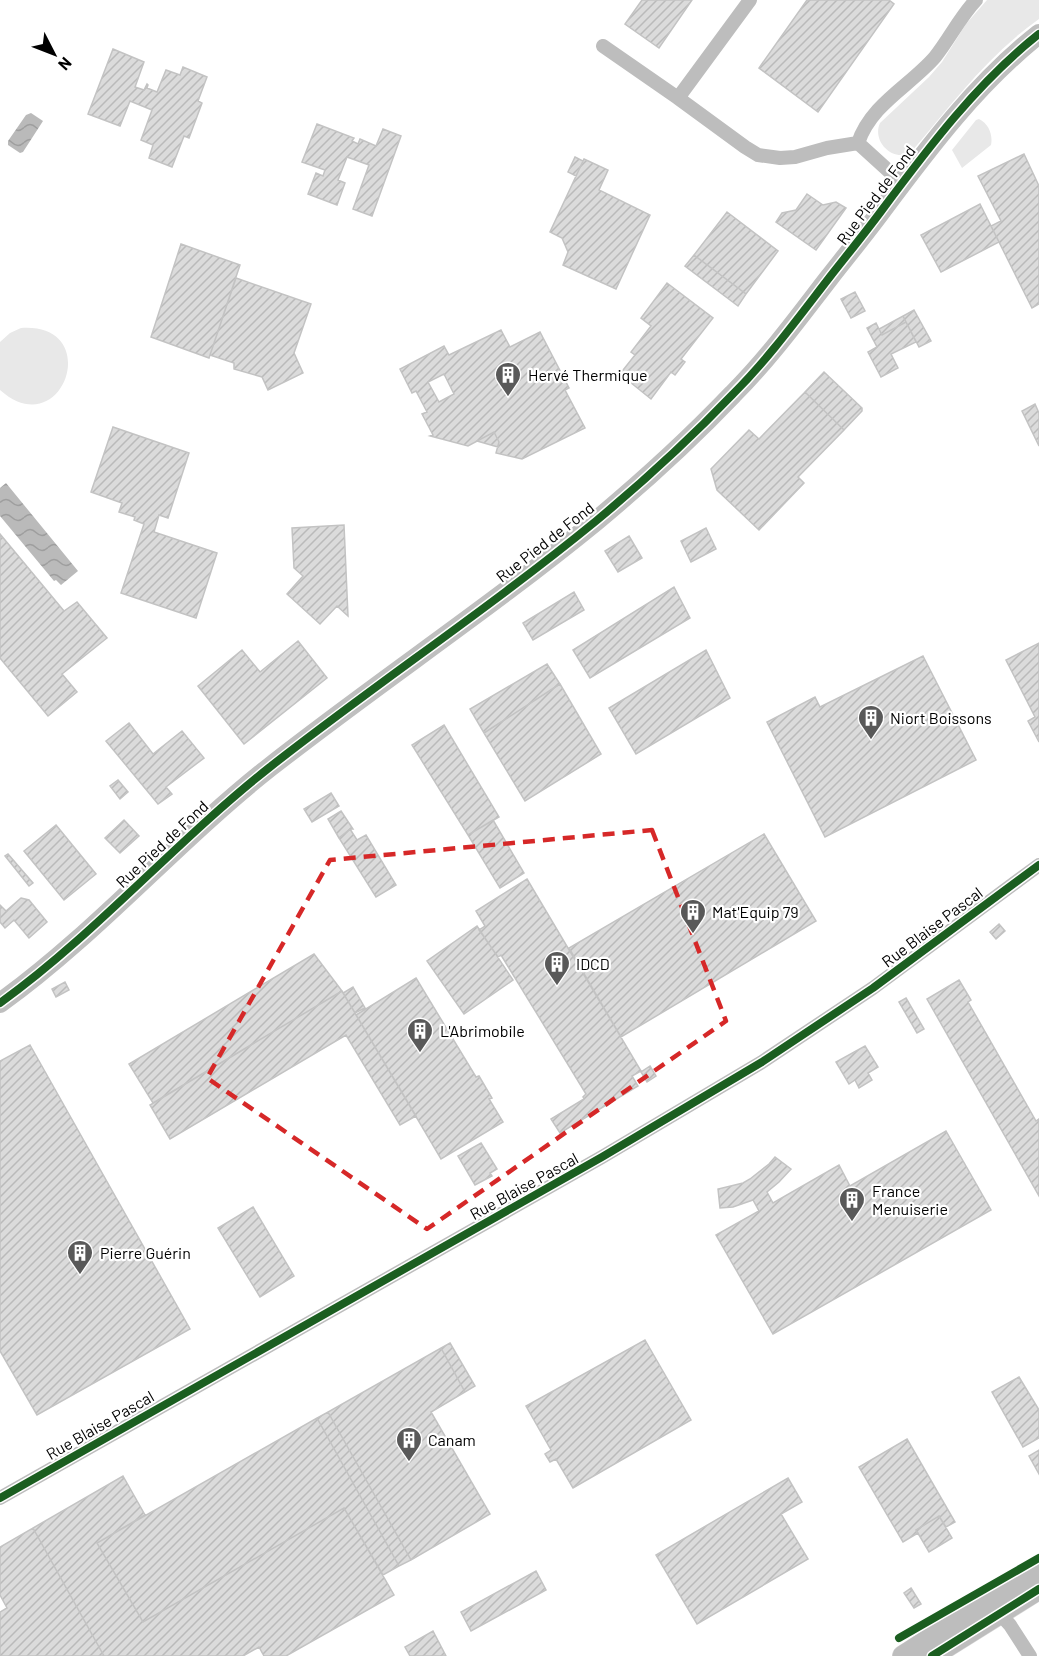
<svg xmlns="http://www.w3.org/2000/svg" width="1039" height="1656" viewBox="0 0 1039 1656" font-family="Barlow,sans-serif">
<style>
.green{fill:#e8e8e8}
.water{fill:url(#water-waves)}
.building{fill:url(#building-hatch);stroke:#c3c3c3;stroke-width:1.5;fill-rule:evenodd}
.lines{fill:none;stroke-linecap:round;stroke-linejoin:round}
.primary-casing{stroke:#dbdbdb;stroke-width:22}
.street{stroke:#bdbdbd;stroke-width:14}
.secondary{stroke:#bfbfbf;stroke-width:20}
.primary{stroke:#bdbdbd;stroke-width:21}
.cycleway-casing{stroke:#fff;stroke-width:11}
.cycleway{stroke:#1b5e20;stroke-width:8}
.marked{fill:none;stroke:#d62828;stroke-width:4.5;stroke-dasharray:12 8;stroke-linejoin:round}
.labels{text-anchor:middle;stroke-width:4.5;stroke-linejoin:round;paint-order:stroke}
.street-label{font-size:16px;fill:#000;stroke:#fff}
.poi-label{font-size:16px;fill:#000;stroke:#fff;text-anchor:start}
</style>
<defs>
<pattern id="water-waves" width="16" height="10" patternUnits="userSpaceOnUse" patternTransform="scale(1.5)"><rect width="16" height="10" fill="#bababa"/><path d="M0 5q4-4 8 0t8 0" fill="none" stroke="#9e9e9e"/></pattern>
<pattern id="building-hatch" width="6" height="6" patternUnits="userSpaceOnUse" patternTransform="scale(1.5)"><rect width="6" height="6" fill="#dbdbdb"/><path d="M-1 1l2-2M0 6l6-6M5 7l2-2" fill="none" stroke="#bababa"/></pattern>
</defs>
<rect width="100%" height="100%" fill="#fff"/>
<path class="green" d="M987 0H1039V19C988 55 952 104 912 151 896 164 871 143 880 123L929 77 942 62 966 24Z
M979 119C989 124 993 135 991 145L962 168 952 150 976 120Z
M21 328C105 322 63 446 0 390V342L10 333Z"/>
<path class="water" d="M31 113 43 121 23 152 20 153 8 145V141L26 115Z
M6 483 78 571 61 585 56 580 54 581 0 516V488Z"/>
<path class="building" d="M642 0H692L659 48 625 24Z
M807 0H889L894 4 818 112 759 68Z
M113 49 144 62 135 87 144 90 147 84 148 85 147 88 157 92 166 70 180 75 183 67 207 77 198 101 202 103 189 138 184 136 172 167 149 158 153 145 141 140 152 110 130 101 120 126 88 114Z
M317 124 354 138 352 141 358 144 360 139 376 146 383 129 401 136 372 216 353 209 369 165 347 157 338 180 345 183 337 205 308 194 316 173 323 176 325 170 302 162Z
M1024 154 1039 186V304L1032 308 991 226 1001 221 978 176Z
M575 157 583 161 576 176 568 172Z
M584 159 608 170 599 190 650 215 616 289 563 265 568 252 562 238 550 232Z
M807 194 823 205 836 202 846 208 816 250 776 222 782 213 796 210Z
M980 204 999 242 941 272 921 235Z
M727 212 778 251 746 294 694 255Z
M181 244 240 265 209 358 151 337Z
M694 255 746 294 738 306 685 266Z
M236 278 311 304 294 353 303 373 268 390 262 377 234 369V363L210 355Z
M667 283 713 318 681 359 685 362 675 375 671 372 651 399 620 374 635 355 631 352 651 326 641 318Z
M855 292 865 311 851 318 841 299Z
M914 310 931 341 919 347 903 316Z
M903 316 906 322 882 335 879 329Z
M906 322 916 342 891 354 898 368 881 377 868 352 877 347 867 328 876 323 882 335Z
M501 330 510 347 540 332 569 388 565 390 585 428 522 459 496 453 499 442 494 432 468 446 430 436 433 435 422 414 427 412 416 391 412 393 400 369 444 346 449 355ZM444 374 454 394 439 402 428 382Z
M824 372 862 408V411L844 430 805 392Z
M805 392 844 430 798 477 804 483 759 530 717 490 711 469 749 430 759 439Z
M1035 404 1039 413V446L1022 411Z
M113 427 189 453 168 518 159 515 154 532 217 553 196 618 121 593 144 524 134 520 135 517 119 512 122 503 91 492Z
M494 432 499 442 498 447 477 441Z
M344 525 348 616 337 606 320 624 287 594 303 576 294 568 292 528Z
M706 528 716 549 691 562 681 541Z
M0 534 64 611 77 602 107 638 62 674 77 692 48 716 0 658Z
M629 536 642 558 618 572 605 551Z
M674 587 690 618 590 678 573 650Z
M574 592 584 610 533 640 523 623Z
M298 641 327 678 244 744 198 686 242 650 260 672Z
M1039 643V742L1028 721 1035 717 1006 660Z
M706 650 730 698 636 754 609 708Z
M923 656 976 760 825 837 767 722 815 697 820 707Z
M547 664 560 684 484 733 470 709Z
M560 684 601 754 525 801 484 733Z
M129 723 153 754 182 731 204 758 166 787 172 794 158 804 106 741Z
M444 725 499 817 468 835 412 745Z
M118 780 128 792 120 799 110 786Z
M331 793 339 806 312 822 304 809Z
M341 811 353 829H350L339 838 328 819Z
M124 820 139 836 120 853 105 838Z
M493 820 524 873 500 888 468 835Z
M56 825 96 874 64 900 24 851Z
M350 829 357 840 366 835 396 885 376 897 339 838Z
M764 834 816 921 621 1037 569 948Z
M8 854 33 883 29 886 5 856Z
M527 879 641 1071 632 1076 638 1086 560 1133 551 1119 584 1099 583 1097 586 1094 501 955 498 957 479 930 485 926 476 911Z
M21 898 29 900 47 922 29 938 14 920 5 928 0 922V905L6 911Z
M999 924 1005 931 996 939 990 932Z
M477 926 513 980 464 1014 427 961Z
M314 954 342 991 153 1103 129 1064Z
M416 978 476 1077 479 1076 492 1098 489 1099 503 1122 441 1159 356 1015Z
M959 980 971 1000 968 1002 1036 1121 1039 1119V1196L927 999Z
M65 982 69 990 56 997 52 989Z
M353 987 365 1008 355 1013 343 993Z
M342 991 416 1116 400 1125 346 1035 170 1139 150 1105Z
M906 998 924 1029 917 1033 899 1002Z
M30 1045 190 1329 37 1415 0 1351V1061Z
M865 1046 878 1067 868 1073 872 1080 859 1088 855 1080 849 1084 836 1062Z
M650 1066 656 1076 647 1082 641 1072Z
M946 1131 991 1210 773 1334 716 1235 759 1211 753 1200 733 1207 720 1208 718 1189 743 1183 750 1179 769 1164 775 1157 791 1169 779 1182 767 1192 773 1203 839 1165 850 1186Z
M481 1143 497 1169 490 1173 492 1176 475 1185 458 1156Z
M253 1207 294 1276 260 1297 218 1228Z
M645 1340 691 1420 573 1488 556 1459 550 1462 545 1454 551 1450 526 1406Z
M450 1343 475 1386 465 1392 441 1348Z
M441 1348 465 1392 431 1412 490 1514 411 1560 328 1412Z
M1019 1377 1039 1410V1438L1023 1447 992 1392Z
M328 1412 411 1560 399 1566 317 1418Z
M317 1418 399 1566 383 1575 344 1508 143 1622 97 1543Z
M907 1439 955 1522 946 1527 939 1516 916 1530 918 1533 903 1542 859 1467Z
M1039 1450V1474L1029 1456Z
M123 1476 145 1515 97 1543 143 1622 344 1508 394 1595 286 1656H264L259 1647 243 1656H104L33 1528Z
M788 1478 802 1502 781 1514 808 1559 697 1624 656 1555Z
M939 1516 952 1538 929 1552 916 1530Z
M33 1528 104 1656H0V1612L7 1608 0 1595V1547Z
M536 1571 546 1590 471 1631 461 1612Z
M911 1588 921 1604 914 1608 904 1593Z
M433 1631 446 1656H410L405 1647Z"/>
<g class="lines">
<defs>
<path id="primary" d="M903 1656C949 1627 993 1595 1039 1567
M932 1656 1039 1589"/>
</defs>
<use href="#primary" class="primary-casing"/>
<path class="street" d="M603 46 678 98 745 147 758 155 780 158 795 157 827 148 858 143 902 183
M678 98 750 0
M858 143C871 104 910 86 935 57 950 38 960 17 976 0
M0 1498 602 1157 762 1062 873 988 1039 865
M1000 1614 1010 1625 1030 1656"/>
<path class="secondary" d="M0 1003C97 933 176 841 270 767 377 683 491 607 596 521 644 481 690 439 733 394 769 358 798 318 829 278 847 255 865 233 882 210 929 147 977 83 1039 34"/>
<use href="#primary" class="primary"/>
<defs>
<path id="cycleway" d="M0 1003C97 933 176 841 270 767 377 683 491 607 596 521 644 481 690 439 733 394 769 358 798 318 829 278 847 255 865 233 882 210 929 147 977 83 1039 34
M0 1498 602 1157 762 1062 873 988 1039 865
M899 1638 1039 1558
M932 1656 1039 1589"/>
</defs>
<use href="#cycleway" class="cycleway-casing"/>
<use href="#cycleway" class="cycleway"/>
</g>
<path class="marked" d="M652 830 726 1021 427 1229 207 1078 330 860Z"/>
<defs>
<symbol id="building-pin" viewBox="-11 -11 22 30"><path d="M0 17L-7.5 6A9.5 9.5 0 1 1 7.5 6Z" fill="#595959" stroke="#fff"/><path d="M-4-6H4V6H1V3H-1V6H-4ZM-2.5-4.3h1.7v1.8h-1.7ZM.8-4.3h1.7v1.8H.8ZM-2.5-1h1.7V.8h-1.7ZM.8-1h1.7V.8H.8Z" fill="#fff"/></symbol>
</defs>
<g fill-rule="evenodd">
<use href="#building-pin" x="493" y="360" width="30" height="40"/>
<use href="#building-pin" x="856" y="703" width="30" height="40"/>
<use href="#building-pin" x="678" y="897" width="30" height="40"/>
<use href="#building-pin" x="542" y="949" width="30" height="40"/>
<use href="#building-pin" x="405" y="1016" width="30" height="40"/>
<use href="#building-pin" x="837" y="1185" width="30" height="40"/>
<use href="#building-pin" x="65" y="1238" width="30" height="40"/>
<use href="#building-pin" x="394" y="1425" width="30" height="40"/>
</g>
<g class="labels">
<g class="street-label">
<text transform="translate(876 195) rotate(-53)" y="6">Rue Pied de Fond</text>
<text transform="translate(545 542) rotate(-38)" y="6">Rue Pied de Fond</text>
<text transform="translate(162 844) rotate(-43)" y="6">Rue Pied de Fond</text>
<text transform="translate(932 927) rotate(-37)" y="6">Rue Blaise Pascal</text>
<text transform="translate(524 1186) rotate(-29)" y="6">Rue Blaise Pascal</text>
<text transform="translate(100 1425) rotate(-30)" y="6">Rue Blaise Pascal</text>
</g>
<g class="poi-label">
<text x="528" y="381">Hervé Thermique</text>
<text x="890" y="724">Niort Boissons</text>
<text x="712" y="918">Mat'Equip 79</text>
<text x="576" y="970">IDCD</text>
<text x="440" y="1037">L'Abrimobile</text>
<text x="872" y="1197">France<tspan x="872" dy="18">Menuiserie</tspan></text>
<text x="100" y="1259">Pierre Guérin</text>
<text x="428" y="1446">Canam</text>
</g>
</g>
<g transform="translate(54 54) rotate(132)" stroke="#ffffff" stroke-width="4.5" paint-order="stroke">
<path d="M0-4.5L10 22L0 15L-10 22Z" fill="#000000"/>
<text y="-9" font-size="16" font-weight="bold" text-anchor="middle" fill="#000000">N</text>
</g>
</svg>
